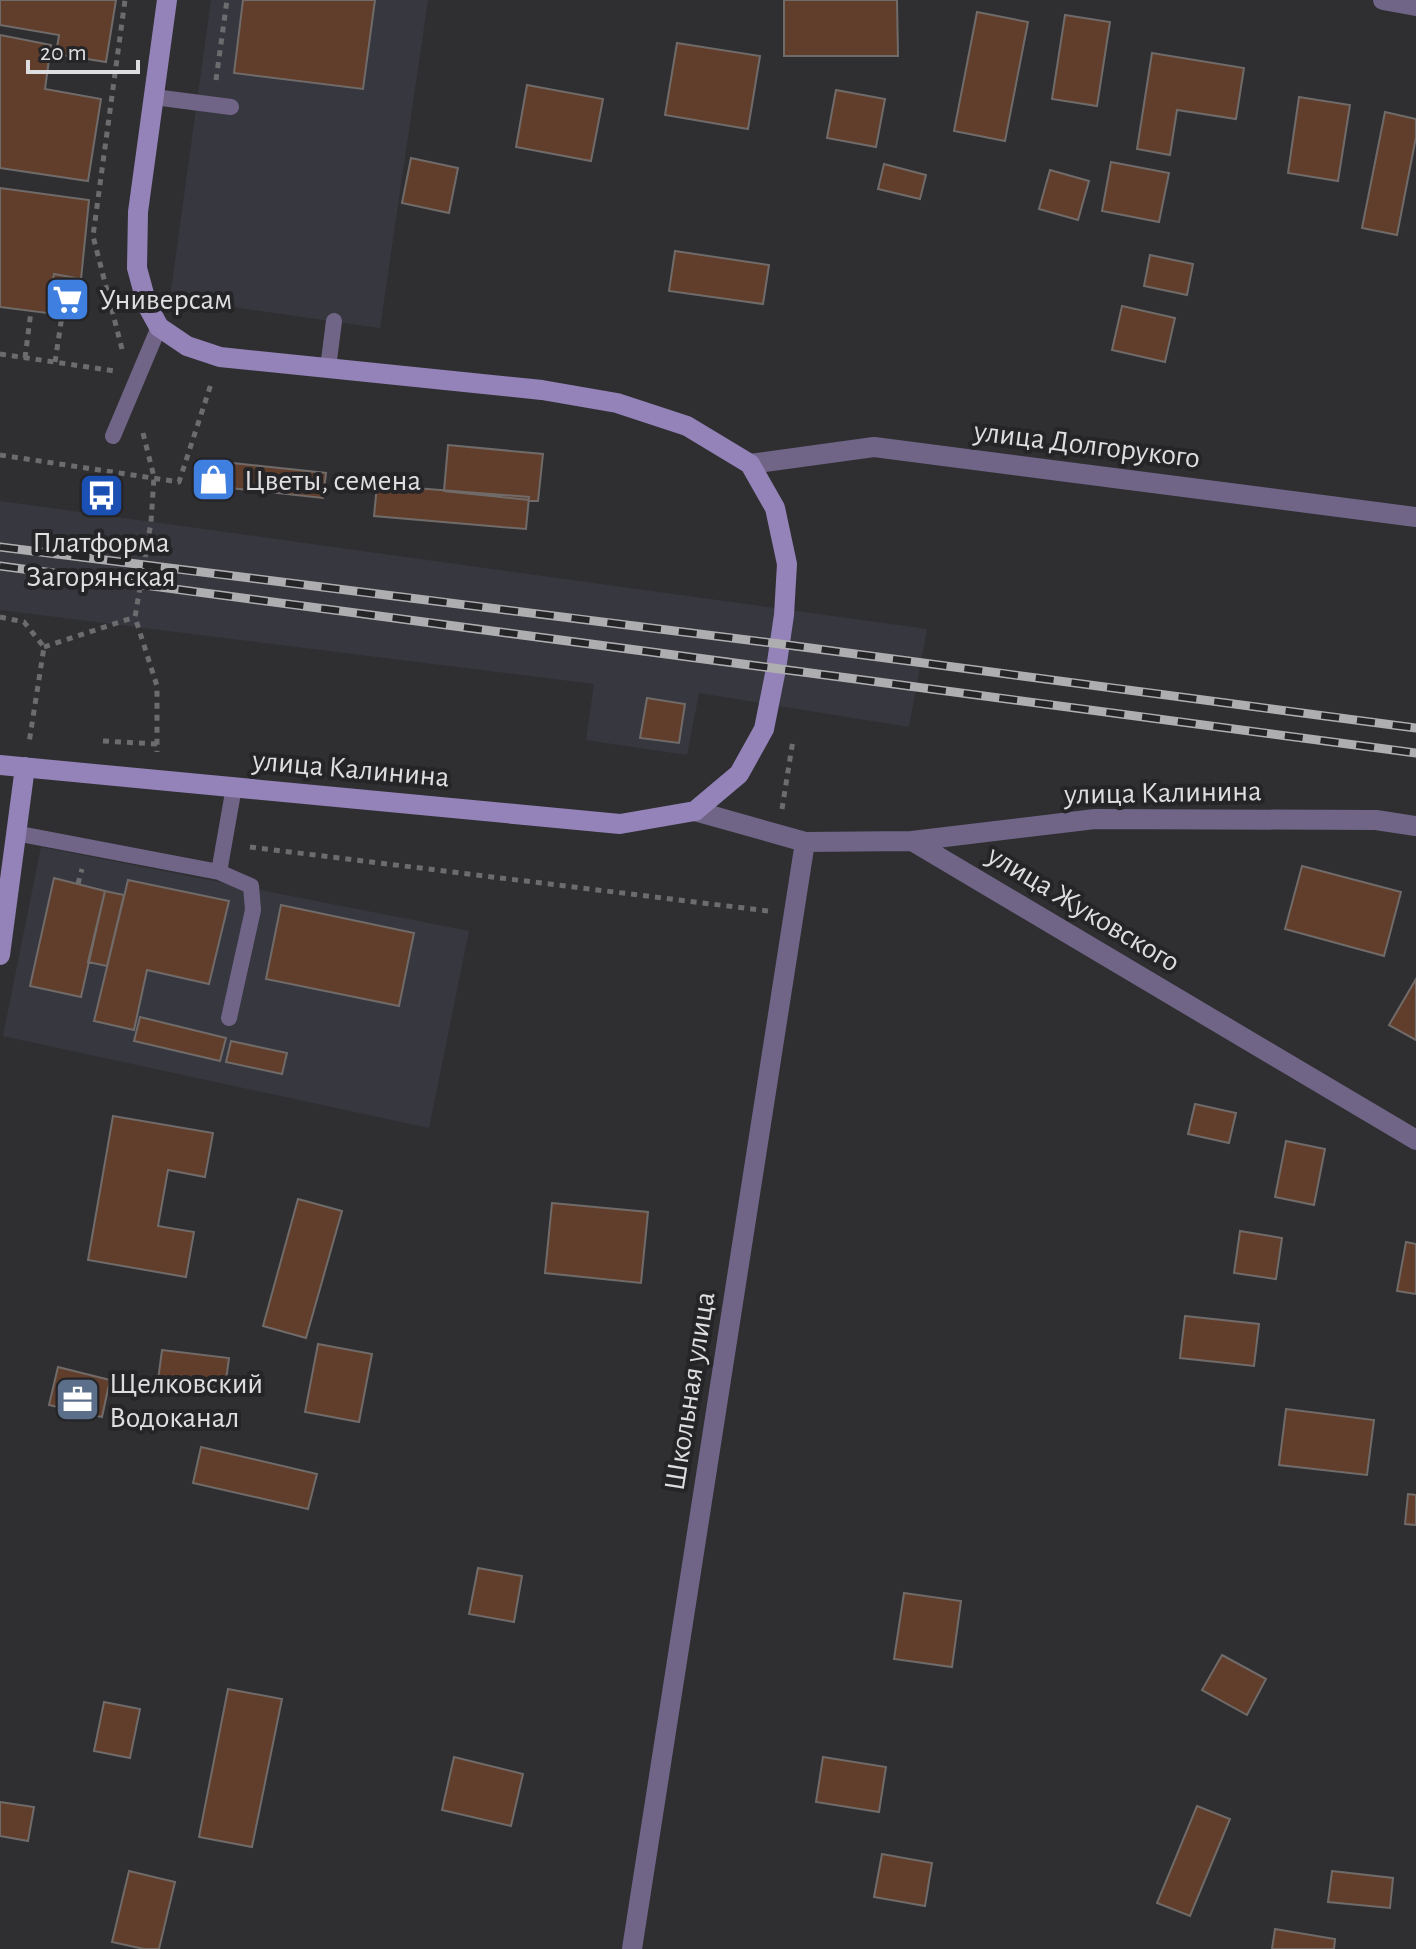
<svg xmlns="http://www.w3.org/2000/svg" width="1416" height="1949" viewBox="0 0 1416 1949" font-family="'Alegreya Sans',sans-serif">
<style>
.built{fill:#373740}
.building{fill:#613e2c;stroke:#706b69;stroke-width:2}
.lines{fill:none;stroke-linecap:round;stroke-linejoin:round}
.path{stroke:#6c6c6f;stroke-width:5;stroke-dasharray:6 6;stroke-linecap:butt}
.lane{stroke:#706587;stroke-width:16}
.street{stroke:#706587;stroke-width:20}
.secondary{stroke:#9483b8;stroke-width:20}
.rail-casing{stroke:#aeaeb0;stroke-width:9}
.rail{stroke:#252528;stroke-width:6;stroke-dasharray:18;stroke-linecap:butt}
.labels{text-anchor:middle;stroke-width:8;stroke-linejoin:round;paint-order:stroke}
.poi-label{font-size:30px;fill:#dedee0;stroke:#252528;text-anchor:start}
.street-label{font-size:30px;fill:#dedee0;stroke:#252528}
</style>
<rect width="100%" height="100%" fill="#2f2f32"/>
<path class="built" d="M211 0H428L380 328 170 298Z
M0 501 927 629 909 727 699 693 687 755 586 740 594 684 0 610Z
M41 847 469 931 429 1128 3 1036Z"/>
<path class="building" d="M0 0H116L106 62 56 54 59 35 0 25Z
M243 0H375L363 89 234 73Z
M784 0H897L898 56H784Z
M977 12 1028 22 1005 141 954 131Z
M1065 15 1110 22 1097 106 1052 99Z
M0 35 51 45 45 89 101 99 88 181 0 168Z
M677 43 760 56 748 129 665 115Z
M1152 53 1244 68 1236 119 1177 110 1170 155 1137 149Z
M527 85 603 99 591 161 516 147Z
M836 90 885 99 876 147 827 138Z
M1299 97 1350 105 1338 181 1288 173Z
M1385 112 1416 119V137L1397 235 1362 228Z
M411 158 458 168 449 213 402 203Z
M1111 162 1169 173 1159 222 1102 211Z
M884 164 926 175 920 199 878 189Z
M1050 170 1089 181 1078 220 1039 209Z
M0 188 89 200 81 279 54 274 47 313 0 307Z
M675 251 769 265 763 304 669 291Z
M1150 255 1193 264 1187 295 1144 286Z
M54 274 81 279 76 318 47 313Z
M1122 306 1175 318 1165 362 1112 350Z
M448 445 543 454 538 501 444 491Z
M214 461 326 473 323 498 211 486Z
M377 485 529 497 526 529 374 516Z
M647 698 685 704 679 743 640 738Z
M1302 866 1401 892 1384 956 1285 929Z
M54 878 105 891 81 997 30 986Z
M128 880 229 901 209 984 147 970 134 1030 94 1021Z
M105 891 124 895 107 966 88 962Z
M281 905 414 933 399 1006 266 979Z
M1416 979V1040L1389 1025Z
M140 1017 226 1038 220 1061 134 1041Z
M231 1041 287 1053 282 1074 226 1062Z
M1195 1104 1236 1113 1229 1143 1188 1134Z
M113 1116 213 1133 205 1177 168 1170 158 1226 194 1232 186 1277 88 1260Z
M1286 1141 1325 1149 1314 1205 1275 1197Z
M298 1199 342 1211 306 1338 263 1326Z
M552 1203 648 1212 641 1283 545 1273Z
M1240 1231 1282 1238 1276 1279 1234 1273Z
M1406 1242 1416 1244V1294L1397 1291Z
M1185 1316 1259 1324 1254 1366 1180 1358Z
M318 1344 372 1354 359 1422 305 1412Z
M162 1350 229 1358 225 1388 158 1380Z
M58 1367 110 1380 102 1417 49 1405Z
M1286 1409 1374 1420 1367 1475 1279 1465Z
M201 1447 317 1474 308 1509 193 1483Z
M1408 1494 1416 1495V1525L1405 1524Z
M478 1568 522 1576 514 1622 469 1614Z
M904 1593 961 1601 952 1667 894 1659Z
M1222 1655 1266 1679 1247 1715 1202 1690Z
M228 1689 282 1699 252 1847 199 1837Z
M104 1702 140 1709 130 1758 94 1751Z
M454 1757 523 1774 511 1826 442 1810Z
M823 1757 886 1767 879 1812 816 1802Z
M0 1802 34 1807 28 1841 0 1836Z
M1197 1806 1230 1819 1190 1916 1157 1903Z
M882 1854 932 1863 925 1906 874 1897Z
M129 1871 175 1882 159 1949H144L112 1942Z
M1332 1871 1393 1878 1390 1908 1328 1902Z
M1275 1929 1335 1939 1334 1949H1272Z"/>
<g class="lines">
<path class="path" d="M216 80 227 0
M122 349 93 236 125 0
M0 354 115 371
M25 358 31 311
M55 362 62 316
M143 433 154 477 151 522 135 617 157 686V752
M0 455 179 482 212 381
M0 617 24 622 44 647 29 743
M44 647 135 617
M103 741 157 744
M782 809 793 740
M250 847 768 911
M78 884 82 869"/>
<path class="lane" d="M154 97 231 107
M328 368 334 321
M113 436 159 327
M15 833 219 872 234 787
M219 872 251 886 253 910 229 1018"/>
<path class="street" d="M1383 0 1416 6
M750 464 874 447 1416 517
M695 811 805 842 912 841 1416 1140
M912 841 1095 819 1376 820 1416 826
M632 1949 805 842"/>
<path class="secondary" d="M0 765 620 824 695 811 739 774 764 729 776 669 784 615 787 564 775 508 750 464 687 426 617 403 542 390 220 357 187 346 159 327 147 305 137 268 138 212 167 0
M0 955 25 767"/>
<defs>
<path id="rail" d="M0 547 780 644 1416 728
M0 566 1416 753"/>
</defs>
<use href="#rail" class="rail-casing"/>
<use href="#rail" class="rail"/>
</g>
<defs>
<symbol id="supermarket-square" viewBox="-11 -11 22 22"><rect x="-9" y="-9" width="18" height="18" rx="4" fill="#3f7fe0" stroke="#252528"/><path d="M-6-5.5h2.5l.6 2H6L4.5 2H-2.5L-4.4-4H-6ZM-1.5 3.2a1.3 1.3 0 1 0 .1 0ZM3 3.2a1.3 1.3 0 1 0 .1 0Z" fill="#fff"/></symbol>
<symbol id="shop-square" viewBox="-11 -11 22 22"><rect x="-9" y="-9" width="18" height="18" rx="4" fill="#3f7fe0" stroke="#252528"/><path d="M-5-2.5h2.3a2.7 3.5 0 0 1 5.4 0H5L5.5 6h-11ZM-1.5-2.5h3a1.5 2.3 0 0 0-3 0Z" fill="#fff"/></symbol>
<symbol id="bus-square" viewBox="-11 -11 22 22"><rect x="-9" y="-9" width="18" height="18" rx="4" fill="#1a4fb4" stroke="#252528"/><path d="M-5-6H5V4H4V6H2V4H-2V6H-4V4H-5ZM-3.5-4V0h7V-4ZM-3.5 1.2v1.5H-2V1.2ZM2 1.2v1.5H3.5V1.2Z" fill="#fff"/></symbol>
<symbol id="office-square" viewBox="-11 -11 22 22"><rect x="-9" y="-9" width="18" height="18" rx="4" fill="#5c6f8a" stroke="#252528"/><path d="M-6-3h4V-5.5h4V-3h4V5H-6ZM-1-4.5V-3h2v-1.5ZM-6 0V1H6V0Z" fill="#fff"/></symbol>
</defs>
<g fill-rule="evenodd">
<use href="#supermarket-square" x="42" y="274" width="51" height="51"/>
<use href="#shop-square" x="188" y="454" width="51" height="51"/>
<use href="#bus-square" x="76" y="470" width="51" height="51"/>
<use href="#office-square" x="52" y="1374" width="51" height="51"/>
</g>
<g class="labels">
<g class="poi-label">
<text x="99" y="309">Универсам</text>
<text x="244" y="490">Цветы, семена</text>
<text x="101" y="552" text-anchor="middle">Платформа<tspan x="101" dy="34">Загорянская</tspan></text>
<text x="109" y="1393">Щелковский<tspan x="109" dy="34">Водоканал</tspan></text>
</g>
<g class="street-label">
<text transform="translate(1087 444) rotate(7)" y="10">улица Долгорукого</text>
<text transform="translate(351 768) rotate(5)" y="10">улица Калинина</text>
<text transform="translate(1163 792) rotate(-1)" y="10">улица Калинина</text>
<text transform="translate(1084 908) rotate(31)" y="10">улица Жуковского</text>
<text transform="translate(689 1391) rotate(-81)" y="10">Школьная улица</text>
</g>
</g>
<path d="M28 60v12h110v-12" fill="none" stroke="#dedee0" stroke-width="4"/>
<text x="40" y="60" font-size="24" fill="#dedee0" stroke="#252528" stroke-width="6" paint-order="stroke">20 m</text>
</svg>
